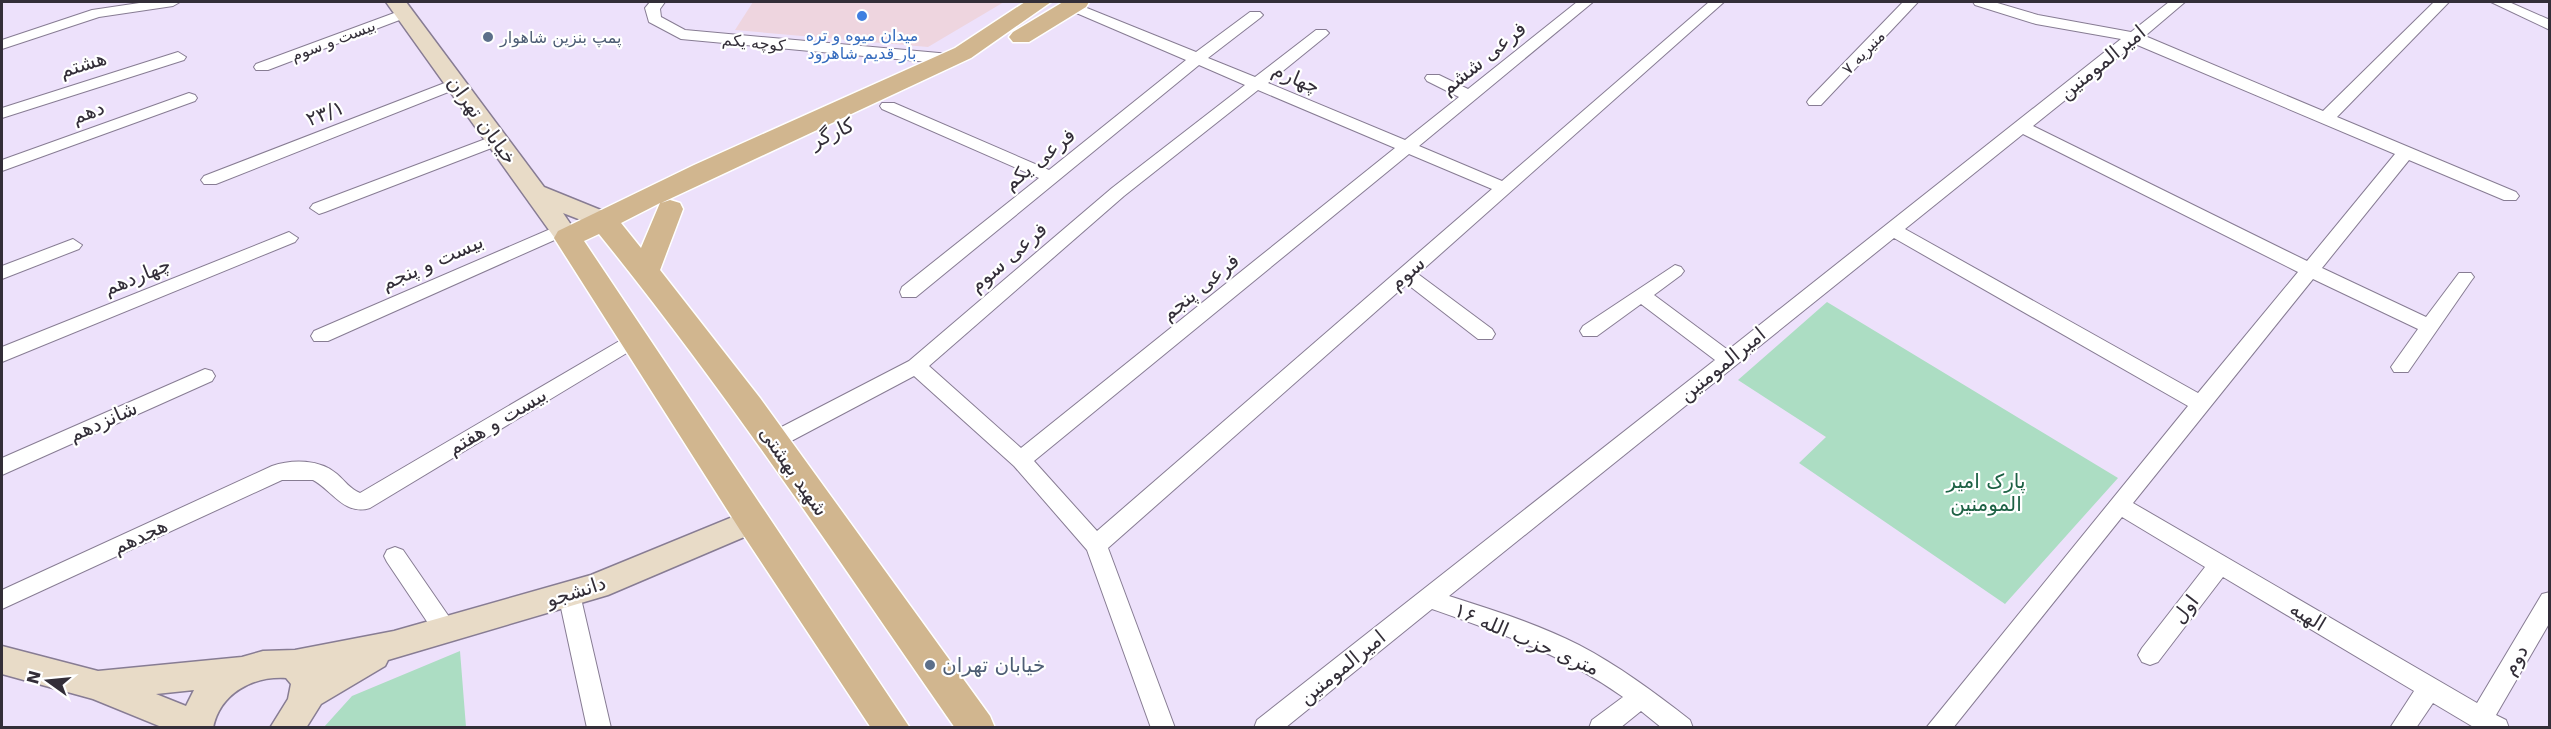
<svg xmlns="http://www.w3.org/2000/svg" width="2551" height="729" viewBox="0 0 2551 729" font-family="'DejaVu Sans',Vazirmatn,sans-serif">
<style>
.commercial{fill:#eed5df}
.green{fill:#acddc3}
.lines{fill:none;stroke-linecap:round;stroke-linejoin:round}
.street-casing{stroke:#877c93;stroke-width:2}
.secondary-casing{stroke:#877c93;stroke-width:3}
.primary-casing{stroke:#fff;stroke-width:3}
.street{fill:#fff;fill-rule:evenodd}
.secondary{fill:#e8dbc7;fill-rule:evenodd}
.primary{fill:#d1b68f;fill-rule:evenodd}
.shop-dot{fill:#3f7fe0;stroke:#fff;stroke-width:2}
.service-dot{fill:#5c6f8a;stroke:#fff;stroke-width:2}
.labels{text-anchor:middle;stroke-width:4.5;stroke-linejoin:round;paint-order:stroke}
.far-shop-label{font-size:16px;fill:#366cbe;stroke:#fff}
.far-service-label{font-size:16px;fill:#4e5e75;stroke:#fff;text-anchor:start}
.far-street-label{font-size:16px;fill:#332e38;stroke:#fff}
.street-label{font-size:20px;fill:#332e38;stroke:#fff}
.park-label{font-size:20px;fill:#1d6144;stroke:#fff}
.service-label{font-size:20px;fill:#4e5e75;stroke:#fff;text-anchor:start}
</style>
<rect width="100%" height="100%" fill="#ede1fb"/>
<path class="commercial" d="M753 2H1004L928 47 735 30Z"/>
<path class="green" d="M1827 302 2118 478 2005 604 1799 463 1826 437 1738 380Z
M460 651 466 727H324L352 696Z"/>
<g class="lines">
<defs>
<path id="street" d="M146 2H180L173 6 99 17 2 49V40L92 10Z
M650 2H665L660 9 661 17 685 30 950 54 958 59 950 64 681 39 649 22 645 8Z
M1072 2 1196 52 1250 12H1260L1263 15 1260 18 1208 58 1255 77 1316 30H1326L1329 33 1326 36 1268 83 1405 140 1459 97 1427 81 1425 78 1427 75H1439L1468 89 1577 2H1593L1419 146 1502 181 1709 2H1724L1418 274 1492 329 1495 334 1492 339H1478L1407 284 1108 548 1175 728H1151L1087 550 1014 466 914 376 780 447 773 449 766 447 763 441 766 435 909 361 1112 188 1245 85 1199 65 916 297H902L900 292 902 287 1039 178 882 109 880 106 882 103H894L1049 170 1186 60 1067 9 1065 6ZM1258 90 1395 148 1021 448 929 366 1124 196ZM1409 154 1492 189 1097 531 1034 461Z
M1903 2H1918L1821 105H1809L1807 102 1809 99Z
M1973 2H1994L2038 15 2131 32 2169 2H2185L2145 36 2323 111 2434 2H2449L2337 117 2516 192 2519 196 2516 200H2504L2409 160 2322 268 2426 317 2459 273H2471L2474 277 2471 281 2408 372H2394L2391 367 2418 329 2313 279 2133 503 2477 703 2542 594 2550 592V622L2496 715 2506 720 2509 728H2475L2433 703 2416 728H2390L2414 691 2223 577 2158 662 2150 665 2142 662 2138 655 2142 648 2205 567 2122 517 1953 728H1926L2188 406 1894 238 1449 596C1493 610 1538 624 1579 645 1619 666 1654 692 1690 720L1693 728H1662L1641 711 1620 728H1589L1592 720 1623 697C1564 655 1500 633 1432 609L1285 728H1254L1257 720 1715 360 1641 304 1597 336H1583L1580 331 1583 326 1675 265 1681 267 1684 271 1681 275 1654 295 1728 350 2121 39 2036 24 1975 5ZM2135 44 2395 154 2307 261 2033 126ZM2023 134 2298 272 2198 393 1905 229Z
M2491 2H2509L2550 20V30Z
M405 9 412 13 410 16 268 70H256L254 67 256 64Z
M178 52 186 57 184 60 2 118V108Z
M455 79 461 81 463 84 461 87 216 184H204L201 180 204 176Z
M189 93 195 95 197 98 195 101 2 171V160Z
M496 135 502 136 504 140 502 144 325 212 319 214 310 208 313 204Z
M562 224 571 230 568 234 328 341H314L311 336 314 331Z
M289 232 298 238 295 242 2 362V347Z
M73 239 82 245 79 249 2 279V266Z
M633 333 640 335 643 340 640 345 370 508C344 516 332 490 313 480H282L2 609V590L272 466C292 459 320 459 337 474 345 481 350 489 360 493Z
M205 369 212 371 215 376 212 381 2 475V458Z
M395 547 403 550 454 624 457 631 454 638 446 641 438 638 387 562 384 556 387 550Z
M569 585 577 587 580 594 611 728H587L558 594 561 587Z"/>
<path id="secondary" d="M386 2H406L544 187 613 215 616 221 613 227 604 229 563 213 580 238 577 244 568 246 559 244Z
M752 509 763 513 767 521 763 529 608 595 388 660 385 666 321 704 306 728H270L288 699 291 684 286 678C253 676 220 693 213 728H164L93 699 2 674V646L98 671 242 657 263 651 295 650 394 631 591 575ZM194 690 186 706 156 694Z"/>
<path id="primary" d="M1025 2H1051L971 58 661 203 670 200 680 203 683 209 660 270 760 398 990 716 995 728H955C839 561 727 392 599 234L584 241 910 728H871L740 530 554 238 558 231 694 165 955 48ZM660 203 641 248 621 223Z
M1063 2H1089L1086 7 1029 42H1013L1009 37 1013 32Z"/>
</defs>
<use href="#street" class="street-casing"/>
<use href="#secondary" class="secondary-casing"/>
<use href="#primary" class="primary-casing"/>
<use href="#street" class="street"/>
<use href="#secondary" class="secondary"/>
<use href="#primary" class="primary"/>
</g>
<circle class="shop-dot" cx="862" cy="16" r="6"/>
<g class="service-dot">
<circle cx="488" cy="37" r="6"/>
<circle cx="930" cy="665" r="6"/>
</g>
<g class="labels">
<g class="far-shop-label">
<text x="862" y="41">میدان میوه و تره<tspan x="862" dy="18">بار قدیم شاهرود</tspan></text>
</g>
<g class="far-service-label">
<text x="500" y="43">پمپ بنزین شاهوار</text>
</g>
<g class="far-street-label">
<text transform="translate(333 40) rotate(-21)" y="6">بیست و سوم</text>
<text transform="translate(754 42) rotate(6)" y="6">کوچه یکم</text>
<text transform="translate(1863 52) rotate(-46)" y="6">منیریه ۷</text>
</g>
<g class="street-label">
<text transform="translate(1483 58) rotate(-39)" y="7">فرعی ششم</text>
<text transform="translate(2102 62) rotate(-39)" y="7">امیرالمومنین</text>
<text transform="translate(83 64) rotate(-17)" y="7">هشتم</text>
<text transform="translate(1296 78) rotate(23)" y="7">چهارم</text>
<text transform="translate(88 112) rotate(-20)" y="7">دهم</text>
<text transform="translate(325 113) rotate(-21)" y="7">۲۳/۱</text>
<text transform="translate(482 120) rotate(54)" y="7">خیابان تهران</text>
<text transform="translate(832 133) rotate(-25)" y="7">کارگر</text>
<text transform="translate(1039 159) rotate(-39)" y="7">فرعی یکم</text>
<text transform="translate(1008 257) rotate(-41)" y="7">فرعی سوم</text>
<text transform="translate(432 262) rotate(-24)" y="7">بیست و پنجم</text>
<text transform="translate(1407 273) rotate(-41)" y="7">سوم</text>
<text transform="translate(137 276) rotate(-22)" y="7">چهاردهم</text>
<text transform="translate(1200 287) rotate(-39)" y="7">فرعی پنجم</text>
<text transform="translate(1722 364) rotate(-39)" y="7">امیرالمومنین</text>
<text transform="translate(103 421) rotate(-24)" y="7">شانزدهم</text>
<text transform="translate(497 421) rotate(-31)" y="7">بیست و هفتم</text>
<text transform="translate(794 471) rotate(55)" y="7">شهید بهشتی</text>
<text transform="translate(140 536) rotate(-25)" y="7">هجدهم</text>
<text transform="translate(576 591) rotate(-18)" y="7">دانشجو</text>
<text transform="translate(2185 609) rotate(-52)" y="7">اول</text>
<text transform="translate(2308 616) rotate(31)" y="7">الهیه</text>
<text transform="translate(1527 639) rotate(23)" y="7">۱۶ متری حزب الله</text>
<text transform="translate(2515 660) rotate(-60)" y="7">دوم</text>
<text transform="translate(1342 667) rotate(-39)" y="7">امیرالمومنین</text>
</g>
<g class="park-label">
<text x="1986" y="488">پارک امیر<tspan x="1986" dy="23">المومنین</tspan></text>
</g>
<g class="service-label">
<text x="942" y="672">خیابان تهران</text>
</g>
</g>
<rect width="2551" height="729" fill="none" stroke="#332e38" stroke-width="6"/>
<g transform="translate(48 681) rotate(285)" stroke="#ffffff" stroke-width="4.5" paint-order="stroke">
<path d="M0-4.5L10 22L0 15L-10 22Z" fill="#332e38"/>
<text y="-9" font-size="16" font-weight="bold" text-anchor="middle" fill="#332e38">N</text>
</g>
</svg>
